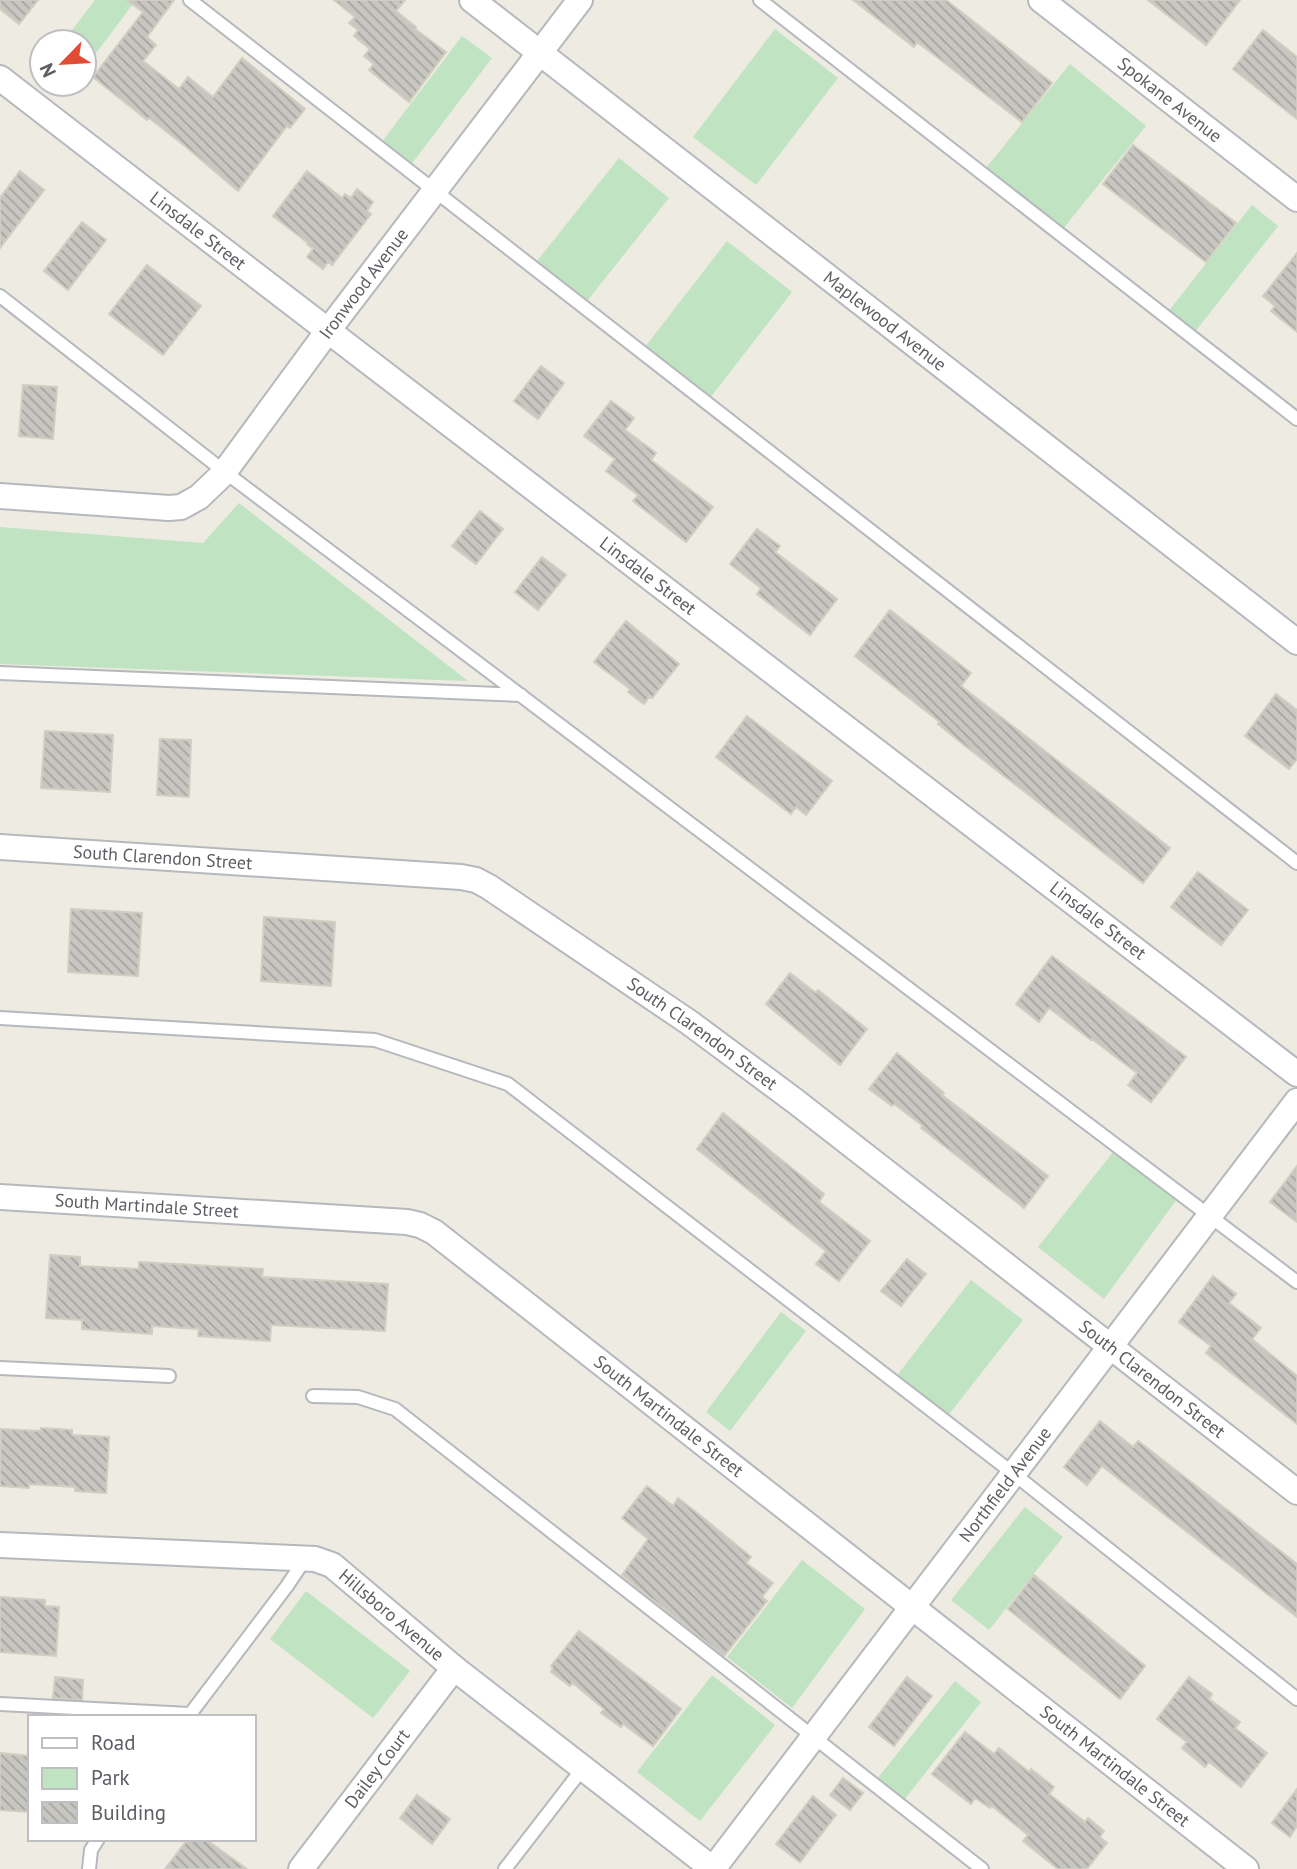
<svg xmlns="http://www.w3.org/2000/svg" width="1297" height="1869" viewBox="0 0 1297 1869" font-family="'PT Sans',sans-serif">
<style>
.green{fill:#c0e3c2}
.building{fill:url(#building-back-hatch);stroke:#d1cdc1;stroke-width:2}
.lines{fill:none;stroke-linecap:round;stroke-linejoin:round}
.lane-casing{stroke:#b5b8bc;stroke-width:16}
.street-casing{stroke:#b5b8bc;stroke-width:28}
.lane{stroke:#fff;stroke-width:12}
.street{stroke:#fff;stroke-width:24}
.labels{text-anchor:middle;stroke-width:6;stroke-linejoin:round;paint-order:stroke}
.street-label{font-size:18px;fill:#5b5e62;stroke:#fff}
</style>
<defs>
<pattern id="building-back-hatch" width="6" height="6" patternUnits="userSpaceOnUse" patternTransform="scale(1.75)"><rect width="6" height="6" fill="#c8c6c0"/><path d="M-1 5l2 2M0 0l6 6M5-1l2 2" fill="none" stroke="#a5a49f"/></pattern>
</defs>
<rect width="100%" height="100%" fill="#edebe2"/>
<path class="green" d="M95 0H136L84 69V42H63Z
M775 29 838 78 756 185 693 137Z
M462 36 492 58 410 166 381 143Z
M1070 64 1146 126 1062 230 986 168Z
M619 158 669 198 587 301 537 261Z
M1252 205 1278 226 1194 333 1168 312Z
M727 241 792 292 710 398 645 347Z
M239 503 468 681 0 664V527L203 543Z
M1114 1151 1177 1199 1104 1299 1038 1247Z
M971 1280 1023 1320 946 1418 895 1378Z
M781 1312 806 1331 730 1431 706 1412Z
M1025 1507 1063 1537 989 1630 951 1600Z
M802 1560 865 1609 792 1708 727 1657Z
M306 1591 410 1671 373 1718 270 1639Z
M712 1675 775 1725 700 1821 637 1772Z
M955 1681 981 1702 904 1800 877 1779Z"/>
<path class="building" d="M0 0H38L19 24 0 9Z
M127 0H174L147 37 156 45 143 61 179 89 188 77 213 97 242 58 305 109 290 128 287 126 238 191 185 146 149 118 147 120 93 77 143 12Z
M334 0H405L396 11 416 27 415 29 446 52 409 102 369 70 374 64 364 56 370 49 354 36 358 30 349 23 355 17Z
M853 0H946L1052 83 1022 122 917 42 914 47Z
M1148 0H1240L1206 45Z
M1263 30 1297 57V119L1233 69Z
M1133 145 1236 223 1206 262 1103 184Z
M20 171 44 190 0 248V198Z
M307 171 342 198 345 194 351 198 357 189 373 202 367 211 371 214 332 265 328 262 323 269 307 257 313 249 307 244 308 243 273 216Z
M82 222 106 240 68 290 44 271Z
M1297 253V332L1271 311 1275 306 1263 296Z
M147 265 201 306 163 355 109 314Z
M541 366 564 383 538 419 514 401Z
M23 385 57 387 53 439 19 436Z
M611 401 634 418 625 430 656 453 651 460 713 507 686 542 633 501 638 495 606 471 615 459 584 436Z
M480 511 503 529 476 564 452 546Z
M757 529 780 546 775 552 837 599 810 635 757 594 761 588 730 564Z
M542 557 566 575 538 610 515 592Z
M890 610 971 673 961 686 1170 848 1143 883 964 745 938 724 940 722 855 656Z
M626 621 679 664 652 698 649 697 644 704 628 692 630 689 594 662Z
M1276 694 1297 710V759L1289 769 1245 736Z
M747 716 832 781 806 815 796 807 791 814 716 757Z
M45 731 113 735 110 792 41 788Z
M160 739 191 740 189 797 157 795Z
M1198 872 1248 910 1221 945 1171 907Z
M71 909 142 913 138 976 68 972Z
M264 917 335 922 331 986 261 981Z
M1052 956 1186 1057 1151 1102 1128 1085 1137 1073 1092 1039 1091 1040 1049 1008 1039 1022 1016 1004Z
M790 973 816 993 818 990 867 1029 840 1065 766 1004Z
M897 1053 944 1093 942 1095 1048 1176 1024 1208 921 1128 923 1126 894 1104 892 1106 869 1089Z
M723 1113 824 1194 819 1202 870 1241 839 1281 816 1264 826 1251 697 1149Z
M1297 1166V1222L1270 1202Z
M50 1255 80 1257V1266L139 1269V1262L196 1265 263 1269 262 1277 388 1284 385 1331 271 1325 270 1341 198 1336 199 1329 152 1326V1334L82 1329V1320L46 1318Z
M907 1259 926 1274 901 1306 881 1291Z
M1213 1276 1236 1294 1229 1303 1261 1328 1252 1339 1297 1376V1424L1206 1353 1211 1346 1179 1322Z
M1100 1421 1133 1447 1138 1441 1297 1564V1617L1102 1466 1087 1485 1064 1467Z
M41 1428 72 1430V1435L109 1437 106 1493 75 1491V1487L29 1484V1488L0 1486 1 1429 40 1431Z
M647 1486 673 1506 678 1498 701 1516 751 1557 746 1563 773 1583 762 1597 767 1601 724 1656 622 1575 648 1539 622 1518Z
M1034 1575 1145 1666 1120 1699 1008 1609Z
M0 1597 45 1600V1606L59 1607 56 1656 0 1652Z
M579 1631 681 1709 653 1746 623 1724 621 1727 601 1713 604 1709 574 1684 572 1683 570 1686 551 1672 553 1668 551 1666Z
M55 1677 83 1680 82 1700 53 1698Z
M907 1677 932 1696 894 1746 869 1727Z
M1189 1677 1212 1694 1209 1699 1240 1722 1235 1728 1267 1753 1241 1787 1209 1762 1205 1767 1182 1748 1187 1742 1157 1719Z
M965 1732 994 1754 999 1748 1029 1772 1031 1769 1054 1787 1049 1794 1085 1822 1088 1818 1104 1831 1100 1837 1107 1843 1087 1869H1058L1023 1841 1028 1835 992 1806 990 1808 975 1798 971 1804 932 1774Z
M0 1753 30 1756V1812L0 1810Z
M843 1778 863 1793 850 1810 830 1795Z
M1297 1789V1826L1290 1837 1272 1823Z
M417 1795 450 1819 432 1844 400 1818Z
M813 1796 836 1815 800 1862 776 1844Z
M188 1839H205L247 1869H165Z"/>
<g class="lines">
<defs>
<path id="lane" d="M190 0 1297 863
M760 0 1297 419
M0 296 225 472 1297 1282
M0 673 521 695
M0 1018 375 1040 508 1084 1014 1474 1297 1699
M0 1368 169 1376
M313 1396 358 1397 395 1409 982 1869
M0 1704 189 1714
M188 1717 287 1586 305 1559
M89 1869 91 1850 98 1839
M505 1869 583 1768"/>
<g id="street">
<path id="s1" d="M472 0 1297 642"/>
<path id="s2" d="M1041 0 1297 199"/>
<path id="s3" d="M0 78C431 412 866 741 1297 1074"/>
<path id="s4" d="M0 496 169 508 181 507 199 497 223 474 327 332 580 0"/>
<path id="s5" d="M0 847 461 877 476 880 489 887 690 1023 795 1101 1297 1492"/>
<path id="s6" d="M0 1197 407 1222 420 1225 434 1232 1246 1869"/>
<path id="s7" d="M0 1545 315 1559 332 1565 454 1668 713 1869"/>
<path id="s8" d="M301 1869 454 1668"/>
<path id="s9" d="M713 1869 1297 1101"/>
</g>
</defs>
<use href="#lane" class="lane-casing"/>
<use href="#street" class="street-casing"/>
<use href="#lane" class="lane"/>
<use href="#street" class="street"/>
</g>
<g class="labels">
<g class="street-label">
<text dy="6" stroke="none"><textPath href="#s2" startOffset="163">Spokane Avenue</textPath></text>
<text dy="6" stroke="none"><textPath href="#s3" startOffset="250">Linsdale Street</textPath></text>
<text dy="6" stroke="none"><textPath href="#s4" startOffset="472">Ironwood Avenue</textPath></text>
<text dy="6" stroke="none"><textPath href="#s1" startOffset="523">Maplewood Avenue</textPath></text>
<text dy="6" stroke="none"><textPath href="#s3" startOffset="817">Linsdale Street</textPath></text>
<text dy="6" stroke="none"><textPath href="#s5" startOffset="163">South Clarendon Street</textPath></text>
<text dy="6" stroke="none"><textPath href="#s3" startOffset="1384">Linsdale Street</textPath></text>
<text dy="6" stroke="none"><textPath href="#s5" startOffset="751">South Clarendon Street</textPath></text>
<text dy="6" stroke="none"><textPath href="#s6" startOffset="147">South Martindale Street</textPath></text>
<text dy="6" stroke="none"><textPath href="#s5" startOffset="1318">South Clarendon Street</textPath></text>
<text dy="6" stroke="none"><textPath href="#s6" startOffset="735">South Martindale Street</textPath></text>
<text dy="6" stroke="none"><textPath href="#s9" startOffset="483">Northfield Avenue</textPath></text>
<text dy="6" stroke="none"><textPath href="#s7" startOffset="411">Hillsboro Avenue</textPath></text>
<text dy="6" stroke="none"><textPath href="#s6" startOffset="1302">South Martindale Street</textPath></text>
<text dy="6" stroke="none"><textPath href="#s8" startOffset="126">Dailey Court</textPath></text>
</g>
</g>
<rect x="28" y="1715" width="228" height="126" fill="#ffffff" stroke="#bdbfc0" stroke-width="2"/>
<rect x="42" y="1738" width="35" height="10" fill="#ffffff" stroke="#bdbfc0" stroke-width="2"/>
<text x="91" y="1750" font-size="21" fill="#5b5e62">Road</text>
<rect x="42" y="1768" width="35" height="21" fill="#c0e3c2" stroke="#bdbfc0" stroke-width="2"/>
<text x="91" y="1785" font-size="21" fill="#5b5e62">Park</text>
<rect x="42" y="1802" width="35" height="21" fill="url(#building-back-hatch)" stroke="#bdbfc0" stroke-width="2"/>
<text x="91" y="1820" font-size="21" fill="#5b5e62">Building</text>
<g transform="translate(63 63) rotate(245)"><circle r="33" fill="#ffffff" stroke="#bdbfc0" stroke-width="2"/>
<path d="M0-5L12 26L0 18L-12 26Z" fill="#e14d34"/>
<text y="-10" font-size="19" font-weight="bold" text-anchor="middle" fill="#5b5e62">N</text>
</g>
</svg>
